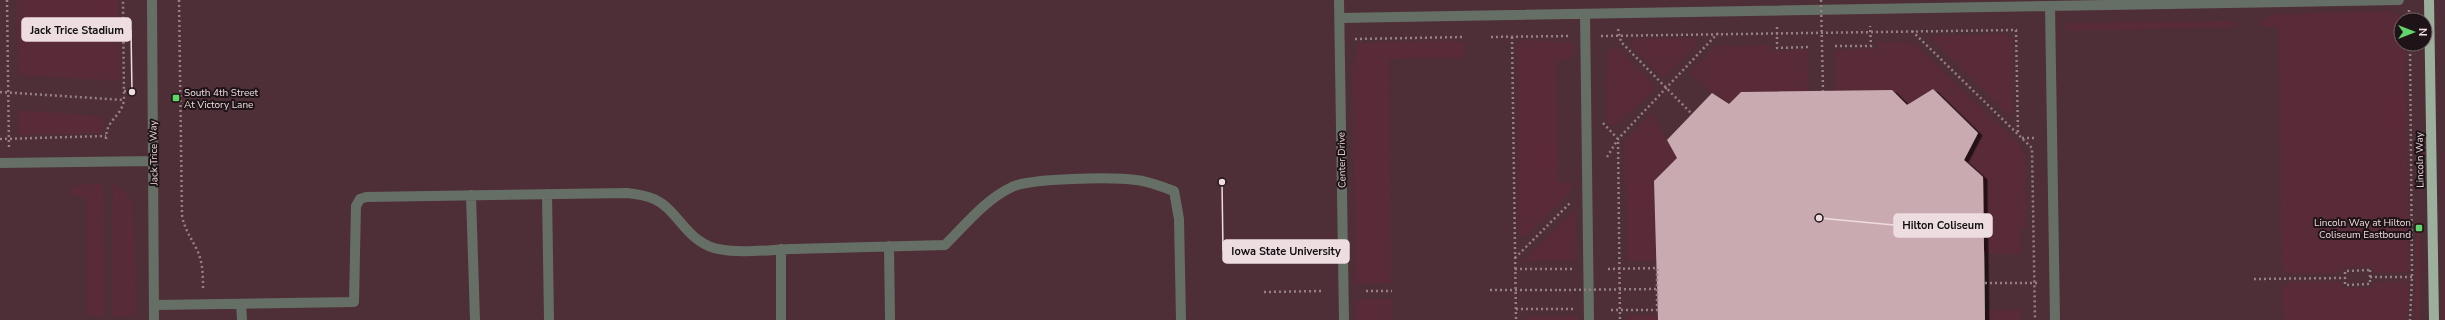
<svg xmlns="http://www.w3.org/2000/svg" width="2445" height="320" viewBox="0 0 2445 320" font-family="'Nunito Sans',sans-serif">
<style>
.built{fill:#4e2f37;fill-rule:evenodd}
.green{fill:#592b38}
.building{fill:#caaab1;filter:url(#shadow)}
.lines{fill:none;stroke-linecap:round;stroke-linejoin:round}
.path{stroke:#958086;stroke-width:2.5;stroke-dasharray:2 3;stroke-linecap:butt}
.minor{stroke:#666f66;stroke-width:10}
.major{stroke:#9cae9c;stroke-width:10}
.path-bridge{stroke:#958086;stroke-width:2.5;stroke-dasharray:2 3;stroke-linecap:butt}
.poi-dot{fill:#60d56a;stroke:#1e1316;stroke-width:1.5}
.labels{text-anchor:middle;stroke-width:4;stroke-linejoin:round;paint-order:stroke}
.poi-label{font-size:10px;fill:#eddce0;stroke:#1e1316;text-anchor:start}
.street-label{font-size:10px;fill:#eddce0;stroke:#1e1316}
.leader{fill:none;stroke:#eddce0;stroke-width:1.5}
.callout-dot{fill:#eddce0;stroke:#1e1316;stroke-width:1.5}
.callout{fill:#eddce0;stroke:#eddce0;stroke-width:1.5}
.callout-label{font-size:11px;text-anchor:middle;font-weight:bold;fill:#111}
</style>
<defs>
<filter id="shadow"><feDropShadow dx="4.5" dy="2.5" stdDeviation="0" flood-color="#0009"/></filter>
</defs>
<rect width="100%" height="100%" fill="#3f262d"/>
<path class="built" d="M0 0H2445V320H0ZM2401 20H2425V44H2401Z"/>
<path class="green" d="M17 0H118L119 81 18 75Z
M2389 11 2404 16V20H2401V44H2405L2409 272 2373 273V267L2341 268V273L2290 274 2282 269 2278 27H2262L2261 20 2275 14Z
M2231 21 2239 27 2064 31 2066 25 2071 23Z
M2004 34 2013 39V107L2012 113 2009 115 1933 41V37L1935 36Z
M1694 38 1697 45 1663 77 1631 46 1632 40 1638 39Z
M1526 40 1573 42C1576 49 1576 54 1570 59L1557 60 1558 182 1575 183 1569 193 1528 234 1522 237 1519 235 1517 45 1522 41Z
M1450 41 1465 43 1464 54 1460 58 1389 59 1391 283 1355 284 1353 67 1359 43Z
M1877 42 1914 43 2020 145 2025 156 2026 227H2020V254H1984L1983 177 1963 160 1978 132 1933 89 1907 105 1892 90 1835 91V50L1877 49Z
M1770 45 1771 51 1808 50V91L1742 92 1729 104 1712 93 1690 73 1716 46Z
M1614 47 1618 48 1655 86 1653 91 1616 126H1611L1606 120 1607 51Z
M18 110 103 116 102 133 19 135Z
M1652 113 1677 158 1654 181 1656 261H1627L1625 140Z
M83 184H102L103 190 104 317 86 316V196H71L69 194 71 188Z
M113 184 127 194 133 208 136 315 119 317 112 316Z
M1576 208V260L1525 261V259Z
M2416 230H2420L2422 296 2420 320H2415Z
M2409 281 2407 320H2283L2282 289 2290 282H2341L2342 288H2373V282Z
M1356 299H1392V320H1356Z
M1985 310H2021V320H1985Z
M1628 315H1658V320H1628Z
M1529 316H1577V320H1528L1527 317Z"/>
<path class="building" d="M1933 89 1978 133 1964 160 1983 177 1985 320H1658L1654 181 1677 158 1667 140 1712 93 1729 104 1741 92 1892 90 1907 105Z"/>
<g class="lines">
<path class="path" d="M7 0 9 148
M179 0 182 215C184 229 192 239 198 252 203 264 203 277 203 290
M2409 10V20
M1777 27V48L1808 47
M123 29H132
M1618 29 1621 42 1692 114
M1912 31 2032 148 2035 320
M1601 36 2016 30 2018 134
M1491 37 1569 36
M1512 37 1516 320
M1355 39 1463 37
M2410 44 2412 277 2410 320
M1835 46H1871L1870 26
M124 91H132
M0 92 124 100
M1603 123 1618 139 1620 320
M2022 138H2037
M0 139 106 136
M106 139C106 119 121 118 124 100L123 0
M1607 157 1618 139 1718 33
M1515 258 1571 202
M1515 269H1573
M1608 269 1657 268V310H1608
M2370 270V284L2345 285V271Z
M2370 277H2412
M2254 279 2345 278
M1985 283H2040
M1490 290H1559
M1366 291H1392
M1264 292 1323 291
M1516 309H1574"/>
<path class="minor" d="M152 0 154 320
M1339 0 1344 320
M2050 6 2055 320
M1585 14 1589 320
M1340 18 2399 0
M0 163 154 161
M547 194 549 320
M471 195 475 320
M889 246 890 320
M781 249V320
M241 304 242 320
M155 305 354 302 356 206 360 199 366 197 627 193C636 194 645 195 654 199 677 209 685 239 714 248 737 254 767 250 790 249 842 248 894 246 945 245 965 225 986 199 1012 187 1030 178 1114 177 1136 180 1149 181 1162 187 1174 191L1179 219 1181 320"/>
<path class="major" d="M2429 0 2434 320"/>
<path class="path-bridge" d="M1821 0 1823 91
M1559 290 1657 289"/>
</g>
<g class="poi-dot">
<rect x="172" y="94" width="8" height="8" rx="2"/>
<rect x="2415" y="224" width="8" height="8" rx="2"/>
</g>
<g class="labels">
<g class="poi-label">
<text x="184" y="96">South 4th Street<tspan x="184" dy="12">At Victory Lane</tspan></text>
<text x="2411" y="226" text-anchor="end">Lincoln Way at Hilton<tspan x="2411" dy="12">Coliseum Eastbound</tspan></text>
</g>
<g class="street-label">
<text transform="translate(153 153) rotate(-91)" y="4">Jack Trice Way</text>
<text transform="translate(1341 160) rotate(-91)" y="4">Center Drive</text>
<text transform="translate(2419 160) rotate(-91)" y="4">Lincoln Way</text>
</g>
</g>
<path class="leader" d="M132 92L131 30M1819 218L1894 225M1222 182L1223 251"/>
<g class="callout-dot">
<circle cx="132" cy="92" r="4"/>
<circle cx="1819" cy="218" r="4"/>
<circle cx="1222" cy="182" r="4"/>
</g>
<g class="callout">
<rect x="22" y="18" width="109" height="23" rx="4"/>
<rect x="1894" y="214" width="98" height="23" rx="4"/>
<rect x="1223" y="240" width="126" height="23" rx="4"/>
</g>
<g class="callout-label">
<text x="77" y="34">Jack Trice Stadium</text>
<text x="1943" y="229">Hilton Coliseum</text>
<text x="1286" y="255">Iowa State University</text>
</g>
<g transform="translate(2413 32) rotate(90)"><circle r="19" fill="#1e1316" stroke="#716367"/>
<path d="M0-3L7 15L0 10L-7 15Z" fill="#60d56a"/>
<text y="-6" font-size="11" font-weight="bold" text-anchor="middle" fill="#eddce0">N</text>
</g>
</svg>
